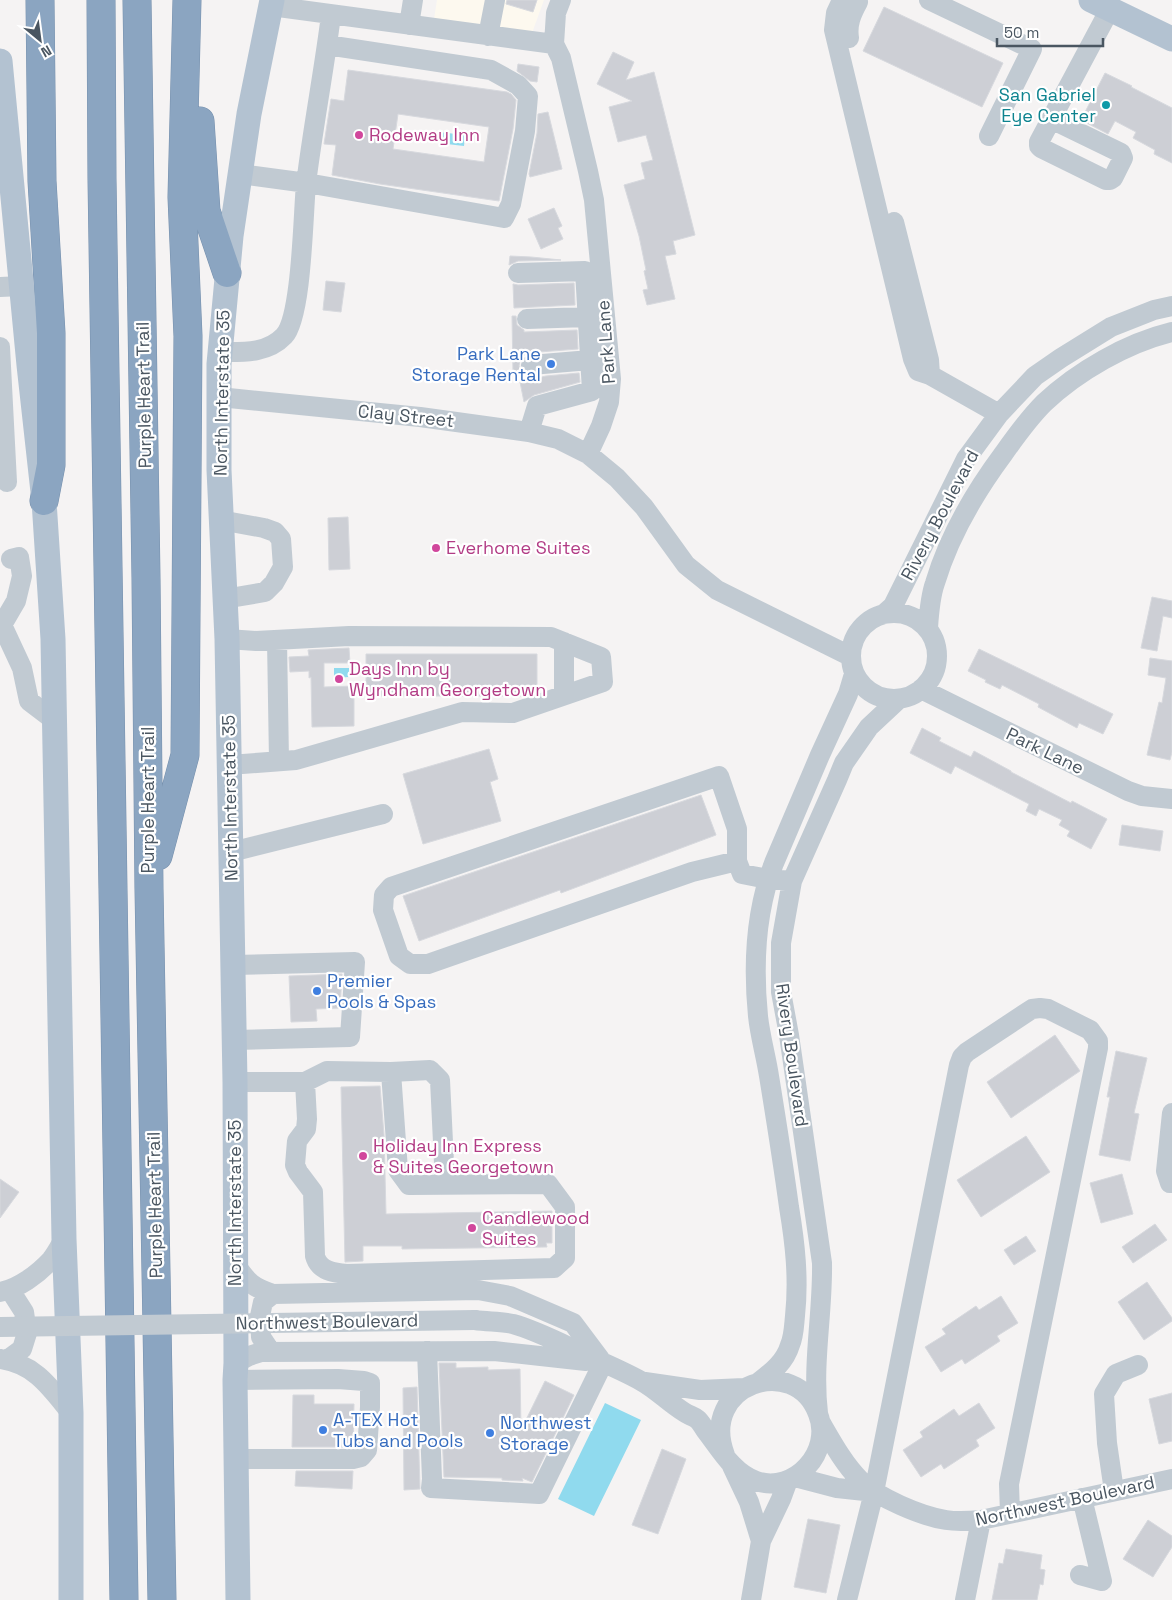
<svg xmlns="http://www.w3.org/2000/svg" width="1172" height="1600" viewBox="0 0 1172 1600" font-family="'Space Grotesk',sans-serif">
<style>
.commercial{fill:#fdf9ef}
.water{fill:#90daee}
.building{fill:#cdcfd5;stroke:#d7d9de;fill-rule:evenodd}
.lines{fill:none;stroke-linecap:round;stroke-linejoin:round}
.highway-casing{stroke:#7690ad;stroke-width:29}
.minor{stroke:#c1cad2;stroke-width:20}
.major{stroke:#b3c2d1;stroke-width:25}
.highway{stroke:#8ba5c1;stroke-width:28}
.minor-bridge{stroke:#c1cad2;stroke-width:20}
.culture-dot{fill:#0f9aa8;stroke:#fff;stroke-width:2}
.hotel-dot{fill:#d1479c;stroke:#fff;stroke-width:2}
.shop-dot{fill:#3f7fe0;stroke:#fff;stroke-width:2}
.labels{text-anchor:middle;stroke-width:4.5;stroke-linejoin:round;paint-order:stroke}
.culture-label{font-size:18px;fill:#0d838f;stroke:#fff;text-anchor:end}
.hotel-label{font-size:18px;fill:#b23c85;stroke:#fff;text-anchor:start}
.street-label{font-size:18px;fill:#4a5661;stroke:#fff}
.shop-label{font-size:18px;fill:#366cbe;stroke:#fff;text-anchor:start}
</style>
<rect width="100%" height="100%" fill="#f5f3f3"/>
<path class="commercial" d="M437 0H544L532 33 434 19Z"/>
<path class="water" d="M439 132 465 135 464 146 438 143Z
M334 668H349V677L334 678Z
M605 1403 641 1420 594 1516 558 1499Z"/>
<path class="building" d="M507 0H537L533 12 506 4Z
M884 7 1003 63 982 107 863 51Z
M613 52 634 62 626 80 654 72 695 235 673 241 676 254 665 256 675 299 647 305 643 290 648 289 644 271 646 270 639 236 624 185 645 179 641 163 653 160 646 135 618 142 609 107 632 101 597 84Z
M518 64 539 67 537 82 530 81 517 71Z
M348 70 507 92 511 94 516 100 513 129 499 201 380 184 332 175 336 145 324 144 331 99 344 101ZM398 114 489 127 484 162 393 149Z
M1105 73 1132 86 1131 87 1172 108V163L1154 154 1155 150 1133 138 1136 132 1115 121 1108 134 1081 120Z
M548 112 562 169 530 177 529 174 537 133 538 114Z
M554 208 562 226 558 228 563 239 541 249 528 219Z
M510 256 531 257 561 260 518 261 509 265Z
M326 281 345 283 341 312 323 310Z
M574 283 575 305 514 308 513 284 518 285Z
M512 316H516L517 325 524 330V332L577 330 578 349 526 353 520 360 519 366 521 372H513Z
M579 373 580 382 534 395 524 402 520 382 546 376Z
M348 517 350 569 329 570 328 518Z
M1152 597 1172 601V618L1163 616 1157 651 1141 648Z
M349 648 350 663H324V687L354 686V726L312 727 311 677 309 678V671L290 672 289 657 309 656 308 650Z
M979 649 1113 714 1103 734 1079 723 1077 728 1038 707 1039 704 1002 685 1000 689 985 682 986 680 968 671Z
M366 654H537V692L525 696H366Z
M1150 658 1172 661V752L1170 760 1147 755 1159 702 1162 703 1166 678 1148 675Z
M922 728 941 738 939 741 971 757 974 751 1011 771V772L1071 803 1072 801 1107 819 1091 849 1067 836 1070 831 1059 825 1062 820 1039 809 1036 816 1026 811 1029 804 955 766 951 774 910 753Z
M489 749 498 779 490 782 501 821 423 844 403 774Z
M701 795 716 835 561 893 560 890 419 941 403 896Z
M1122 825 1163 831 1160 851 1119 845Z
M342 974 340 1008 316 1009 317 1021 291 1022 289 976Z
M1055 1035 1080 1071 1011 1118 987 1082Z
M1116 1051 1147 1058 1134 1113 1139 1114 1130 1161 1099 1155 1110 1097H1107Z
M380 1086 384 1135 386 1214 552 1211V1243H546L547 1247 402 1249V1246H363V1261L345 1262 341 1087Z
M1026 1136 1050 1172 981 1217 957 1180Z
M1122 1174 1133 1214 1101 1223 1090 1183Z
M0 1179 19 1192 0 1218Z
M1155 1224 1167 1240 1133 1263 1122 1247Z
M1026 1236 1036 1251 1014 1265 1004 1250Z
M1147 1282 1172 1318V1321L1144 1340 1118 1302Z
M1001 1296 1018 1323 997 1336 1000 1341 965 1364 962 1359 941 1372 925 1347 946 1334 942 1329 976 1306 979 1310Z
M439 1363H456V1368L488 1367V1370L520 1369 521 1430 545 1381 574 1395 532 1482 522 1478 523 1481 502 1480V1478L444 1477Z
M417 1387 420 1489 404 1490 403 1388Z
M1172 1393V1441L1159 1444 1149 1399Z
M293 1395H314V1404H354L353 1447H292Z
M979 1403 995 1428 976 1440 979 1446 944 1469 941 1464 921 1477 903 1450 923 1437 920 1432 954 1409 959 1416Z
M662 1449 686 1459 658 1534 632 1525Z
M296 1471H353L352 1489 295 1486Z
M808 1519 840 1525 826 1593 794 1587Z
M1148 1520 1172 1536V1547L1153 1577 1123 1559Z
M1006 1549 1042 1555 1040 1569 1045 1570 1043 1585 1040 1584 1037 1600H992L999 1563 1003 1564Z"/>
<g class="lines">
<defs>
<path id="highway" d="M40 0 42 181 51 333V465L44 501
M101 0 102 179 124 1600
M137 0 146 578 149 889 162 1600
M200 121 206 211 227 273
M158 856 185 755 188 336 182 197 187 0"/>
</defs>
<use href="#highway" class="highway-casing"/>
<path class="minor" d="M561 0 556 13 554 44 561 58 588 171 594 200 611 379 609 402 601 426 588 454
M842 0 836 13 834 30 913 359 918 371 930 375 999 414
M929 0 1032 49 989 136
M271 6 554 44
M409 25 413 0
M488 36 495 0
M849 38C847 24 851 15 858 2L857 0
M1051 119 1121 153 1123 158 1113 178 1110 180H1106L1041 148 1039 146V142L1110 9
M240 174 307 183 504 218 511 204 525 131 528 96 518 85 491 70 327 45
M894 222 929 360 930 375
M518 273 585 271 592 391 537 406 529 432
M0 287 21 286
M527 319 587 317
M0 347 7 482
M220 352C242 352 267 354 284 336 302 317 303 215 306 184 313 127 324 71 331 15
M531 365 590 360
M219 397 420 417 529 432 558 439 588 454 617 478 644 507 686 565 717 590 850 656
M220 520 264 528 275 532 281 539 283 567 274 583 265 592 224 599
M11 559 19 557 22 576 16 601 2 625 22 668 29 701 54 720
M851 656a43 43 0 1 1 86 0a43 43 0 1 1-86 0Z
M884 614 893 606 966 459 999 414 1035 376 1061 358 1111 327 1154 310 1172 306
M928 628C929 613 930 597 935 583 949 536 975 492 1004 453 1016 436 1029 418 1044 403 1078 371 1127 343 1172 332
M227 639 256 641 349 636 551 637 601 657 603 682 513 713 462 712 296 760 229 765
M277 640 279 761
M564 642V695
M921 689 1128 791 1142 796 1172 799
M231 852 383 814
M737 861 692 872 428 964H410L399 956 383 910 384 895 391 887 719 776 737 829V861L742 874 768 879 792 881
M233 965 355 962 350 1037 234 1040
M235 1082H305L327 1071 391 1072 430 1070 440 1080 445 1184
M305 1082 307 1119 306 1129 297 1141 295 1165 298 1172 313 1192 315 1256C319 1271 334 1273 347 1274L554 1268 565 1258V1207L548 1184 409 1185 398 1170 391 1072
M1172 1113 1166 1171 1170 1183H1172
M235 1264C248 1282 251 1287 273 1294L478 1290 510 1296 573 1323 600 1359
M0 1292C18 1289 38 1274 51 1260 56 1254 60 1246 64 1239
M475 1320C488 1322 501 1321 513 1324 538 1331 562 1344 586 1355 604 1363 623 1371 641 1381 656 1389 669 1403 684 1412 688 1415 693 1416 697 1419 701 1422 703 1427 706 1431 720 1449 733 1473 756 1481 795 1494 833 1451 818 1414 795 1352 698 1384 725 1455
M427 1351 432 1479 431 1488 539 1494 603 1363
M271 1352 261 1337 260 1316 263 1302 273 1294
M0 1359C35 1364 50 1387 71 1413
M7 1360 22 1349 27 1333 24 1312 10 1290
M236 1363 249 1356 261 1352 494 1351 586 1361
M235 1380 338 1379 364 1381 370 1383V1407L367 1450 361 1457 353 1459H235
M645 1382 700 1390 744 1388
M759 1382C772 1372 785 1362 790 1345 794 1336 794 1325 795 1316 799 1278 795 1243 789 1207 783 1163 776 1119 769 1076 766 1056 760 1036 758 1016 753 965 755 912 774 863L820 755 848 694 854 674
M818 1413C812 1363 823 1313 822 1263L789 1035 781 992V943L792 881 837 780 844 763 869 727 899 699
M821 1423C832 1442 844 1464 860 1480 878 1498 921 1516 946 1520 958 1522 970 1521 981 1520L1172 1479
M732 1466 749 1502 761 1541
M795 1477 837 1488 874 1492
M1114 1491 1107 1443 1104 1394 1116 1374 1138 1365
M1080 1575 1102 1581 1082 1498
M751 1600 761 1541 781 1499 788 1480
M847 1600 874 1492 959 1065 962 1057 967 1052 1032 1009 1040 1008 1048 1009 1090 1030 1098 1041V1048L1009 1484 1010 1514
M965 1600 981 1520"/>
<path class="major" d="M1091 0 1172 39
M0 61 29 365 44 501 53 639 64 1239 71 1413V1600
M238 1600 235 1380 236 1363 235 1082 227 639 219 470V364L231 236 249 114 272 0"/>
<use href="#highway" class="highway"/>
<path class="minor-bridge" d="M0 1327 475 1320"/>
</g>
<circle class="culture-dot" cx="1106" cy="105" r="5"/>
<g class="hotel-dot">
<circle cx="359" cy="135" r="5"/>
<circle cx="436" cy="548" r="5"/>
<circle cx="339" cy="679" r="5"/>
<circle cx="363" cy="1156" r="5"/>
<circle cx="472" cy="1228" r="5"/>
</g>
<g class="shop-dot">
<circle cx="551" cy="364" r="5"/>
<circle cx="317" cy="991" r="5"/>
<circle cx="323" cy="1430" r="5"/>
<circle cx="490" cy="1433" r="5"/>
</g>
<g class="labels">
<g class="culture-label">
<text x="1096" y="101">San Gabriel<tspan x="1096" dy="21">Eye Center</tspan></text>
</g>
<g class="hotel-label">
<text x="369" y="141">Rodeway Inn</text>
<text x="446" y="554">Everhome Suites</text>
<text x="349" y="675">Days Inn by<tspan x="349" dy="21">Wyndham Georgetown</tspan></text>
<text x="373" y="1152">Holiday Inn Express<tspan x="373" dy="21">&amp; Suites Georgetown</tspan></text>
<text x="482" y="1224">Candlewood<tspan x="482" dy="21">Suites</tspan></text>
</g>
<g class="street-label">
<text transform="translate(606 342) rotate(-94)" y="6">Park Lane</text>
<text transform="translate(222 393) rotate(-89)" y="6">North Interstate 35</text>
<text transform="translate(144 395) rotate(-91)" y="6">Purple Heart Trail</text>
<text transform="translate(406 416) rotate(6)" y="6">Clay Street</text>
<text transform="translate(940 515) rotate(-62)" y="6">Rivery Boulevard</text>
<text transform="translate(1045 751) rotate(26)" y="6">Park Lane</text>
<text transform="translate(230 798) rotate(-91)" y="6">North Interstate 35</text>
<text transform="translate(148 800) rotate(-90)" y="6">Purple Heart Trail</text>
<text transform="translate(792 1055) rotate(82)" y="6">Rivery Boulevard</text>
<text transform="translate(235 1203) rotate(-90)" y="6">North Interstate 35</text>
<text transform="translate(155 1205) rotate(-91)" y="6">Purple Heart Trail</text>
<text transform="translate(327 1322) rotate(-1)" y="6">Northwest Boulevard</text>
<text transform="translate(1065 1501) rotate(-12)" y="6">Northwest Boulevard</text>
</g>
<g class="shop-label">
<text x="541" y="360" text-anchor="end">Park Lane<tspan x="541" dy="21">Storage Rental</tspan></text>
<text x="327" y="987">Premier<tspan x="327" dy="21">Pools &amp; Spas</tspan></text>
<text x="333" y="1426">A-TEX Hot<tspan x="333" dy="21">Tubs and Pools</tspan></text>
<text x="500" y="1429">Northwest<tspan x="500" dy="21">Storage</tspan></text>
</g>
</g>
<g transform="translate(40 40) rotate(151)" stroke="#ffffff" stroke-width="4" paint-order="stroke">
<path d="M0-4L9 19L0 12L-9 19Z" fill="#4a5661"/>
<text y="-8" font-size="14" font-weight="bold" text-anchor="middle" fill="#4a5661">N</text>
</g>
<path d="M997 38v8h106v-8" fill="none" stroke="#4a5661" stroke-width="2.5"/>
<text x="1004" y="38" font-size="15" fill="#4a5661" stroke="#ffffff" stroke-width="4" paint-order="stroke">50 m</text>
</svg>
